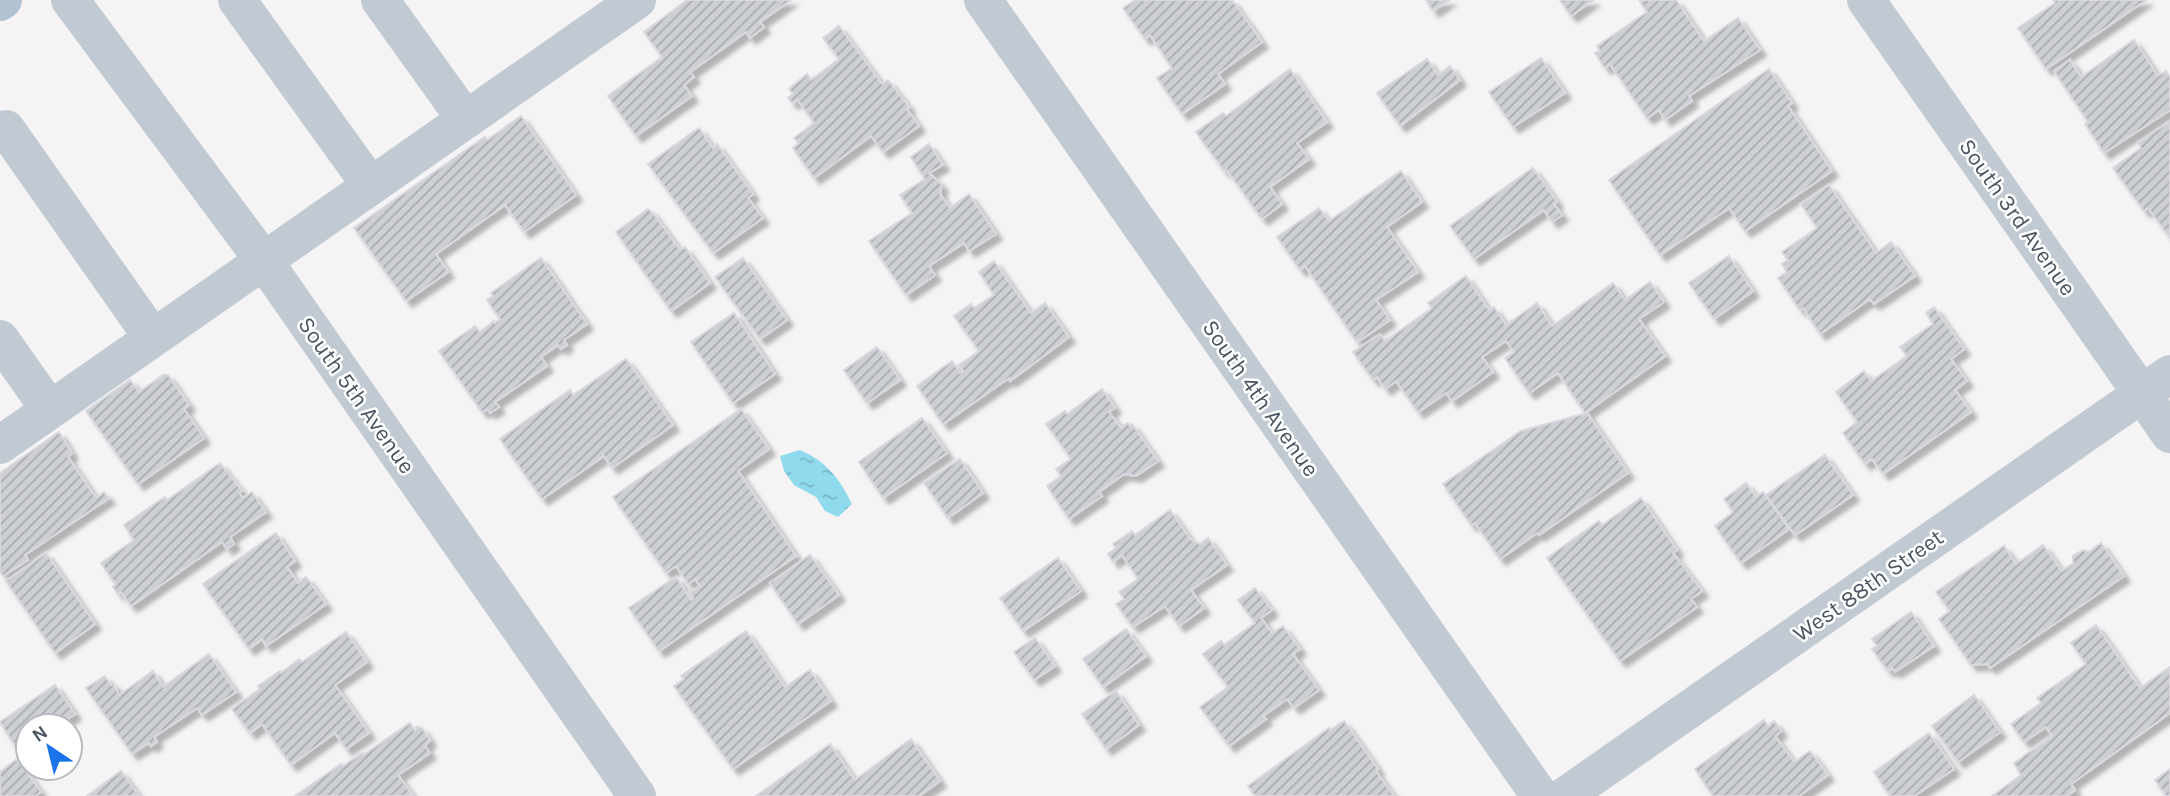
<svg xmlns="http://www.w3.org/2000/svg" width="2170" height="796" viewBox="0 0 2170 796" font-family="Karla,sans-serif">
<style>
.water{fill:url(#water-ripples)}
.building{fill:url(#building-hatch);stroke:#d7d9de;stroke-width:2;filter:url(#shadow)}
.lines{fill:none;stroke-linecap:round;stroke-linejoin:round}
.minor{stroke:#c1cad2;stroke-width:38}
.major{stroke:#b3c2d1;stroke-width:38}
.labels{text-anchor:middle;stroke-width:5;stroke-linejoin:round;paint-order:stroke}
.street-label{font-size:23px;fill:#4a5661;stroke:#fff}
</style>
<defs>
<pattern id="water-ripples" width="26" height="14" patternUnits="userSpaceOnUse" patternTransform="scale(1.75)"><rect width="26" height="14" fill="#90daee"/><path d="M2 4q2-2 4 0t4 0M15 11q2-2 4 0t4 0" fill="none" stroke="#78b4c4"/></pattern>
<pattern id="building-hatch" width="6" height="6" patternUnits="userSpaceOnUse" patternTransform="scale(1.75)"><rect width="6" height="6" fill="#cdcfd5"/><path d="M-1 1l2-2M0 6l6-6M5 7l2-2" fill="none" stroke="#a8abb0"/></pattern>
<filter id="shadow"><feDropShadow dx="6" dy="6" stdDeviation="2" flood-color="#0004"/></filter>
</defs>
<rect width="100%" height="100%" fill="#f5f3f3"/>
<path class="water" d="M800 450C826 461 840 479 852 504L838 517 825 511 816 497 794 485 784 471 780 456Z"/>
<path class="building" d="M687 0H791L760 22 764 27 750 38 746 32 690 72 694 77 684 85 692 96 636 136 608 96 662 57 644 32Z
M1135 0H1232L1262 42 1218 74 1225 84 1182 114 1157 78 1172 68 1150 35 1145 39 1123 8Z
M1426 0H1449L1433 11Z
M1560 0H1593L1571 16Z
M1639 0H1676L1704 41 1738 18 1760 50 1689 96 1692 101 1665 120 1659 110 1647 118 1610 64 1605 68 1595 53 1600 51 1597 46 1647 12Z
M2053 0H2146L2046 69 2018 28 2055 3Z
M839 26 882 84 888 80 909 107 907 109 919 126 883 152 871 136 814 178 793 148 799 143 794 138 814 123 797 99 792 103 788 98 793 94 789 89 807 74 811 80 839 59 823 38Z
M2134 40 2158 76 2166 71 2170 77V110L2104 153 2085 124 2088 122 2054 71 2070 60 2081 77Z
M1541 58 1565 93 1513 127 1489 92Z
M1427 59 1438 75 1450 66 1460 80 1400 126 1377 93Z
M1290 69 1327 122 1297 143 1309 159 1270 187 1282 204 1262 219 1226 169 1224 171 1196 132 1223 113 1226 116Z
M1769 69 1792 103 1788 106 1832 171 1745 231 1729 208 1660 255 1609 180Z
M521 116 576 195 524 232 505 205 436 254 448 272 406 301 354 228 485 137 487 140Z
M2170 121V238L2148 208 2144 211 2113 168 2141 148 2138 143Z
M699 128 713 148 717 144 753 194 748 198 763 218 713 253 648 164Z
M929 144 943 165 929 173 942 185 940 194 950 208 969 194 996 234 969 251 964 243 929 266 935 275 906 295 869 241 912 213 900 195 925 179 911 157Z
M1533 168 1557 202 1554 204 1562 215 1552 222 1544 210 1474 259 1450 226Z
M1401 171 1422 202 1387 227 1418 272 1376 300 1390 320 1357 342 1305 266 1300 270 1277 237 1319 208 1329 221Z
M1829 185 1876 253 1891 242 1915 276 1874 304 1870 299 1820 334 1803 308 1800 310 1778 278 1787 272 1782 264 1788 260 1782 252 1817 228 1801 204Z
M648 209 653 213 680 250 685 247 710 283 671 311 616 232Z
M1729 256 1753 291 1714 319 1689 283Z
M541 258 587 324 564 340 567 345 561 349 558 345 541 357 547 366 495 402 499 407 490 413 487 409 482 412 439 351 475 326 480 332 494 321 495 323 500 319 487 300 493 296 491 293Z
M743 258 787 320 760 339 715 277Z
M994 261 1031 313 1045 303 1069 337 1010 381 1009 378 943 424 917 386 952 361 960 373 963 371 959 365 979 351 954 316 971 304 974 308 994 295 979 272Z
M1466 276 1489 310 1494 307 1506 325 1537 303 1552 326 1613 283 1625 300 1650 282 1664 302 1639 319 1665 356 1585 413 1558 373 1529 393 1505 358 1514 352 1506 341 1482 357 1493 372 1452 401 1446 393 1418 412 1396 381 1385 389 1377 377 1373 380 1353 352 1380 334 1385 341 1432 308 1428 303Z
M1934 307 1964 349 1951 359 1967 381 1955 390 1971 412 1883 474 1872 459 1865 464 1843 433 1857 422 1836 392 1864 371 1871 381 1907 356 1900 347 1933 324 1926 313Z
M734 313 775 374 733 403 691 342Z
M877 347 900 380 867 403 844 370Z
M626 359 673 425 612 468 604 456 542 499 500 439 570 390 573 395Z
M163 375H168L189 405 184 409 204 438 138 484 86 411 130 380 139 392Z
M1102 389 1115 408 1109 412 1121 428 1128 423 1130 426 1132 424 1158 461 1136 476 1124 474 1099 492 1102 496 1069 519 1047 486 1061 476 1056 469 1071 459 1046 424 1065 411 1067 414Z
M741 409 769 449 738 471 796 556 659 651 629 608 676 577 691 600 693 598 690 592 700 586 695 579 688 584 676 566 666 573 613 497Z
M1587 413 1628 473 1539 535 1537 533 1500 559 1475 523 1471 525 1443 484 1521 431Z
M922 418 947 453 883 498 859 462Z
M59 432 72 453 68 457 96 498 104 492 109 498 25 555 28 560 3 576 0 572V473Z
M1825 455 1853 495 1795 535 1766 495Z
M960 459 983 493 948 518 924 483Z
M220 463 242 491 239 493 243 498 252 492 266 512 230 537 234 544 227 549 222 542 131 606 121 592 118 594 113 587 116 585 101 563 134 540 124 525 165 497 167 500Z
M1746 483 1756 497 1763 492 1789 529 1741 563 1715 526 1733 512 1724 499Z
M1641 498 1677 550 1673 553 1702 591 1691 599 1697 607 1620 661 1547 558 1599 521 1602 525Z
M1170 510 1191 540 1200 544 1208 538 1227 565 1191 590 1204 608 1179 626 1165 606 1133 627 1116 604 1124 599 1119 592 1138 579 1122 555 1113 562 1108 554 1116 548 1113 544 1132 531 1135 535Z
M276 533 295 561 287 567 298 583 306 577 326 604 266 646 262 639 249 649 203 584Z
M2101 543 2124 576 1990 668 1987 664 1971 665 1939 619 1950 611 1936 592 2004 546 2016 564 2043 545 2062 571 2073 563V556L2083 550 2089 552Z
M46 553 95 624 55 653 6 581Z
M810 555 839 595 798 624 770 583Z
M1058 558 1081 591 1023 631 1000 598Z
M1255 588 1272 610 1261 618 1272 633 1283 626 1300 649 1293 654 1319 690 1294 708 1287 699 1263 716 1266 719 1229 746 1200 707 1228 687 1203 654 1221 641 1224 645 1255 623 1238 600Z
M1911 612 1934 646 1895 672 1892 668 1888 671 1872 649 1877 646 1872 639Z
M2096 625 2140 688 2170 667V713L2071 784 2075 790 2067 796H1992L2021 775 2014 763 2052 736 2046 727 2024 742 2011 724 2041 703 2037 698 2086 664 2071 643Z
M1126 629 1146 656 1103 687 1083 659Z
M746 631 785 687 810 670 831 701 733 769 674 686 684 679 681 676Z
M346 632 367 662 335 685 369 733 346 749 335 733 291 765 262 724 250 733 232 709 260 689 258 686 280 671 281 673 299 659 302 662Z
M1035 638 1055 666 1034 680 1014 652Z
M209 654 236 692 202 715 197 708 154 737 157 742 151 746 149 743 132 754 86 688 105 676 111 685 113 683 119 695 153 671 163 687Z
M55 685 75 714 57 726H28V746L19 752 0 722Z
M1116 691 1139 725 1106 749 1082 714Z
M1974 695 2000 732 1958 762 1932 726Z
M1764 720 1768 726 1774 721 1781 731 1775 736 1794 762 1810 751 1828 775 1799 796H1713L1695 769Z
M1344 721 1378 769 1376 771 1394 796H1255L1248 786 1329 728 1330 730Z
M410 723 415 731 417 727 422 728 430 740 425 746 430 753 398 775 413 796H295L341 764 343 766 362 753 363 755Z
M1929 733 1954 769 1914 796H1890L1874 772Z
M911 739 940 781 919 796H756L830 744 855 780Z
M17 759 41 792 35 796H0V772Z
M2170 769V796H2166L2155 780Z
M121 771 139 796H87Z"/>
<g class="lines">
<path class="minor" d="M70 0 264 261 637 796
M237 0 371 186
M380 0 466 120
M983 0 1540 796
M1866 0 2170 434
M0 133 6 129 153 338
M0 339 50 410
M0 445 637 0
M1565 796 2170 374"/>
<path class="major" d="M0 2 3 0"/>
</g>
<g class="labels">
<g class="street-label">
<text transform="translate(2018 217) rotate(55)" y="8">South 3rd Avenue</text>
<text transform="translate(357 395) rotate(55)" y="8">South 5th Avenue</text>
<text transform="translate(1261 398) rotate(55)" y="8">South 4th Avenue</text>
<text transform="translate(1868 585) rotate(-35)" y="8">West 88th Street</text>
</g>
</g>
<g transform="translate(49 747) rotate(325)"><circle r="33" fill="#ffffff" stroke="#b7bbc0" stroke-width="2"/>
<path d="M0-5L12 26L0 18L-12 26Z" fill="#1a73e8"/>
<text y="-10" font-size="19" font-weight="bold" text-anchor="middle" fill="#4a5661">N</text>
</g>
</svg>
